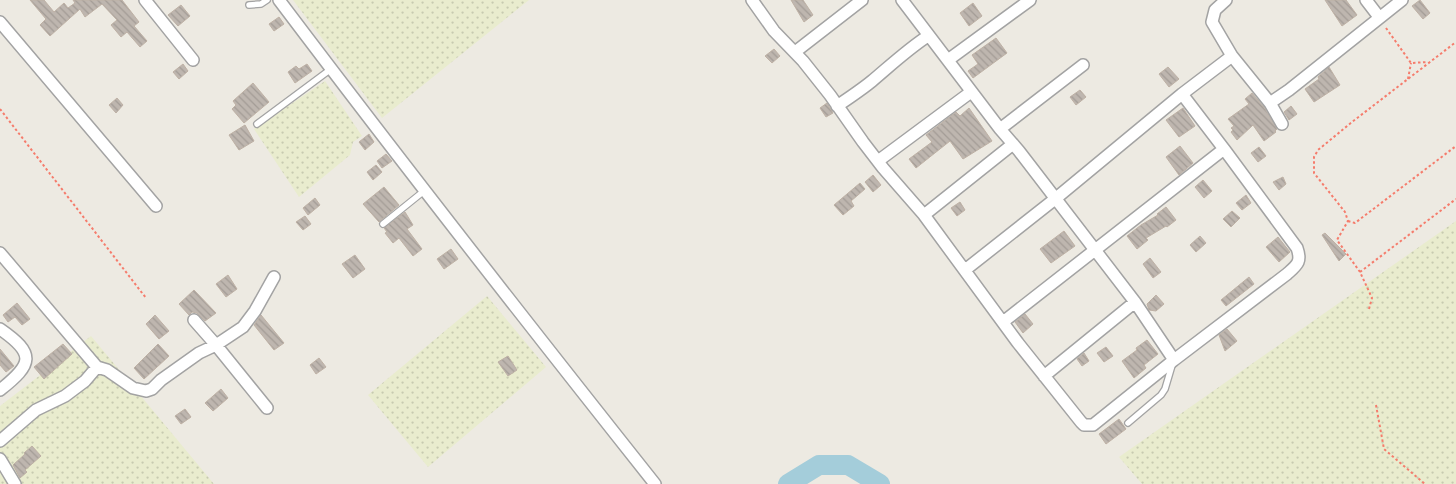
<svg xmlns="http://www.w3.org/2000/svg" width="1456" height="484" viewBox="0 0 1456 484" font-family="'DejaVu Sans',sans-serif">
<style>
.farmland{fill:url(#farmland-dots)}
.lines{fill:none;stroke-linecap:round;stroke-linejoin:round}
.river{stroke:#a4cdda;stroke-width:20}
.building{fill:url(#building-back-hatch);stroke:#beb1a5}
.lane-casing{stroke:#a3a3a3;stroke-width:8}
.street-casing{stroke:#a3a3a3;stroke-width:14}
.path{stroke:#f57c6c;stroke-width:2;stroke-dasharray:2.5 2.5;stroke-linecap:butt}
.lane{stroke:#fff;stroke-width:5.5}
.street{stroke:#fff;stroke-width:11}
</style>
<defs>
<pattern id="farmland-dots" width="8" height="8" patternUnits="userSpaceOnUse" patternTransform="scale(1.25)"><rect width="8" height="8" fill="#e9ecce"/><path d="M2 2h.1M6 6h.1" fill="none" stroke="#c7cab0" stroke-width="1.8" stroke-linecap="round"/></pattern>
<pattern id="building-back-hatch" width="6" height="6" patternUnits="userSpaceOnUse" patternTransform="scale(1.25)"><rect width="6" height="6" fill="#beb6af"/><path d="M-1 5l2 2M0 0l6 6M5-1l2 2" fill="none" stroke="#a39c96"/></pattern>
</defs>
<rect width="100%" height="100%" fill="#edeae2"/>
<path class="farmland" d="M293 0H529L382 118Z
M325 81 362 136 353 142 350 155 299 197 254 129Z
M1456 221V484H1142L1119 457Z
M487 296 546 367 428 467 368 395Z
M91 336 214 484H0V406Z"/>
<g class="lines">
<path class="river" d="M788 484 819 465H848L880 484"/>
</g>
<path class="building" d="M30 0H44L54 12 64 3 68 8 75 3 73 0H122L139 22 134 26 147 41 140 47 127 32 121 37 111 25 117 20 102 4 85 17 80 9 50 36 40 25 46 19Z
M791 0H803L813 15 804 22Z
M1325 0H1346L1357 15 1342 26Z
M1420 0 1430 13 1423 19 1412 6Z
M973 3 982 16 969 26 960 13Z
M181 5 190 16 178 26 168 15Z
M279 17 284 24 274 31 269 24Z
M996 38 1007 53 973 78 968 71 978 64 972 55Z
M774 49 780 56 772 63 765 56Z
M183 64 188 71 179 79 173 72Z
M307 64 312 71 295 83 288 72 296 66 299 69Z
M1168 67 1179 79 1169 87 1159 74Z
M1329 67 1340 85 1314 102 1305 89 1319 79 1318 77Z
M253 83 269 102 244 123 232 109 236 105 233 101Z
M1080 90 1086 97 1076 105 1070 97Z
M1252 93 1264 107 1277 129 1275 131 1276 132 1264 141 1253 125 1237 140 1231 132 1233 130 1231 128 1234 126 1228 119 1249 104 1245 99Z
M117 98 123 105 116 113 109 105Z
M827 103 833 113 826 117 820 108Z
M1291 106 1297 114 1289 120 1284 112Z
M969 108 992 141 963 159 950 141 916 168 909 159 932 142 926 135 956 112 960 116Z
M1183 108 1195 126 1179 137 1166 120Z
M245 125 254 141 239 150 229 135Z
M369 134 374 142 365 150 359 142Z
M1180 146 1193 163 1179 175 1166 157Z
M1259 147 1266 156 1258 162 1251 153Z
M386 154 392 161 382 168 377 161Z
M376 165 382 172 373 180 367 172Z
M873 175 881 185 873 192 865 182Z
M1283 177 1286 184 1279 190 1273 182Z
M1203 180 1212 191 1204 198 1195 187Z
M860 183 865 189 851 201 854 206 843 215 834 205Z
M384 187 399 205 379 222 363 204Z
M1246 195 1251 203 1242 210 1236 203Z
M315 198 320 205 308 215 303 208Z
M960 202 965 210 957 216 951 208Z
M1166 207 1176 220 1167 227 1166 226 1146 238 1148 240 1137 249 1127 236 1141 225 1158 215 1157 214Z
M1232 211 1240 218 1231 227 1223 219Z
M405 212 413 225 407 229 422 249 413 256 399 238 393 243 385 233 387 232 384 228Z
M305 216 311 224 303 230 296 222Z
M1064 231 1075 246 1051 263 1040 249Z
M1325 233 1346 254 1339 261 1322 235Z
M1200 236 1206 243 1196 252 1190 245Z
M1278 237 1290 252 1279 262 1266 247Z
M451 249 458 259 444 269 437 259Z
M355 255 365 269 353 278 342 264Z
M1150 258 1161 272 1153 278 1143 264Z
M228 275 237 289 226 297 216 284Z
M1249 277 1254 284 1226 306 1221 300Z
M194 290 216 313 205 321 197 313 192 312 189 315 179 304Z
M1156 295 1164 304 1156 311 1149 310 1147 304Z
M17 303 30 319 22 325 15 317 8 322 3 315Z
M1025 314 1033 324 1023 333 1015 322Z
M155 315 169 331 159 339 146 324Z
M261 315 284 343 274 350 254 325Z
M1227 329 1237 341 1225 351 1219 335Z
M1147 340 1158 354 1144 365 1146 368 1134 378 1122 361 1137 350 1136 348Z
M63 344 72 354 44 379 34 367Z
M158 344 169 356 144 379 134 368Z
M1106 347 1113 356 1104 362 1097 353Z
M0 349 14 366 6 372 0 365Z
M1084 353 1089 361 1082 366 1077 359Z
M508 356 517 370 508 376 498 362Z
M319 358 326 367 316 374 310 365Z
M221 389 228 398 213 411 205 403Z
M185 409 191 417 181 424 175 416Z
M1119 419 1126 429 1106 444 1099 434Z
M32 446 41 456 25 470 27 472 20 478 13 465 25 454 24 453Z"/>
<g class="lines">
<defs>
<path id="lane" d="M249 5 261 4 267 0
M257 124 331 69
M383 224 424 191
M1128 423 1161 395 1165 389 1173 362"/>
<path id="street" d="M145 0 193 60
M279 0C402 163 528 324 655 484
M752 0 774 31 803 61 830 95 863 142 883 168 924 215 1018 343 1081 422 1084 425H1093L1174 360
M902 0 1000 129 1019 151 1135 302 1174 360 1287 274C1297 265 1302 262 1297 248L1224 149
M1226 0 1215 10 1212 22 1232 56 1270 103 1289 90 1402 0
M1366 0 1379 17
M0 22 156 206
M795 52 862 0
M948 60 1030 0
M1182 94 1232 56
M1270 103 1282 124
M837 106C849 98 861 90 872 81 891 65 908 49 928 36
M1000 129 1083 65
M878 161 971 92
M924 215 1013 144
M0 253 97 367 85 381 65 396 36 410 0 441
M965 270 1055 199 1182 94 1224 149 1003 322
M194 320 216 345 267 408
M0 329C36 354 33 364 0 390
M97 367 107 370 133 388 146 391 152 389 161 380 199 353 216 345 243 327 255 311 274 277
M1044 376 1135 302
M0 459 15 484"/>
</defs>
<use href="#lane" class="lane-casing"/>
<use href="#street" class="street-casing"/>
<path class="path" d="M1386 28 1411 63 1428 62
M1408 79 1411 63
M0 109 146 298
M1348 221 1355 223 1456 146
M1360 272 1456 199
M1369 309 1372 298 1360 272 1337 240 1348 221 1345 212 1314 173V157L1318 150 1352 122 1456 42
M1376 405 1384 449 1425 484"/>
<use href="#lane" class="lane"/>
<use href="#street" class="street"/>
</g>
</svg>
